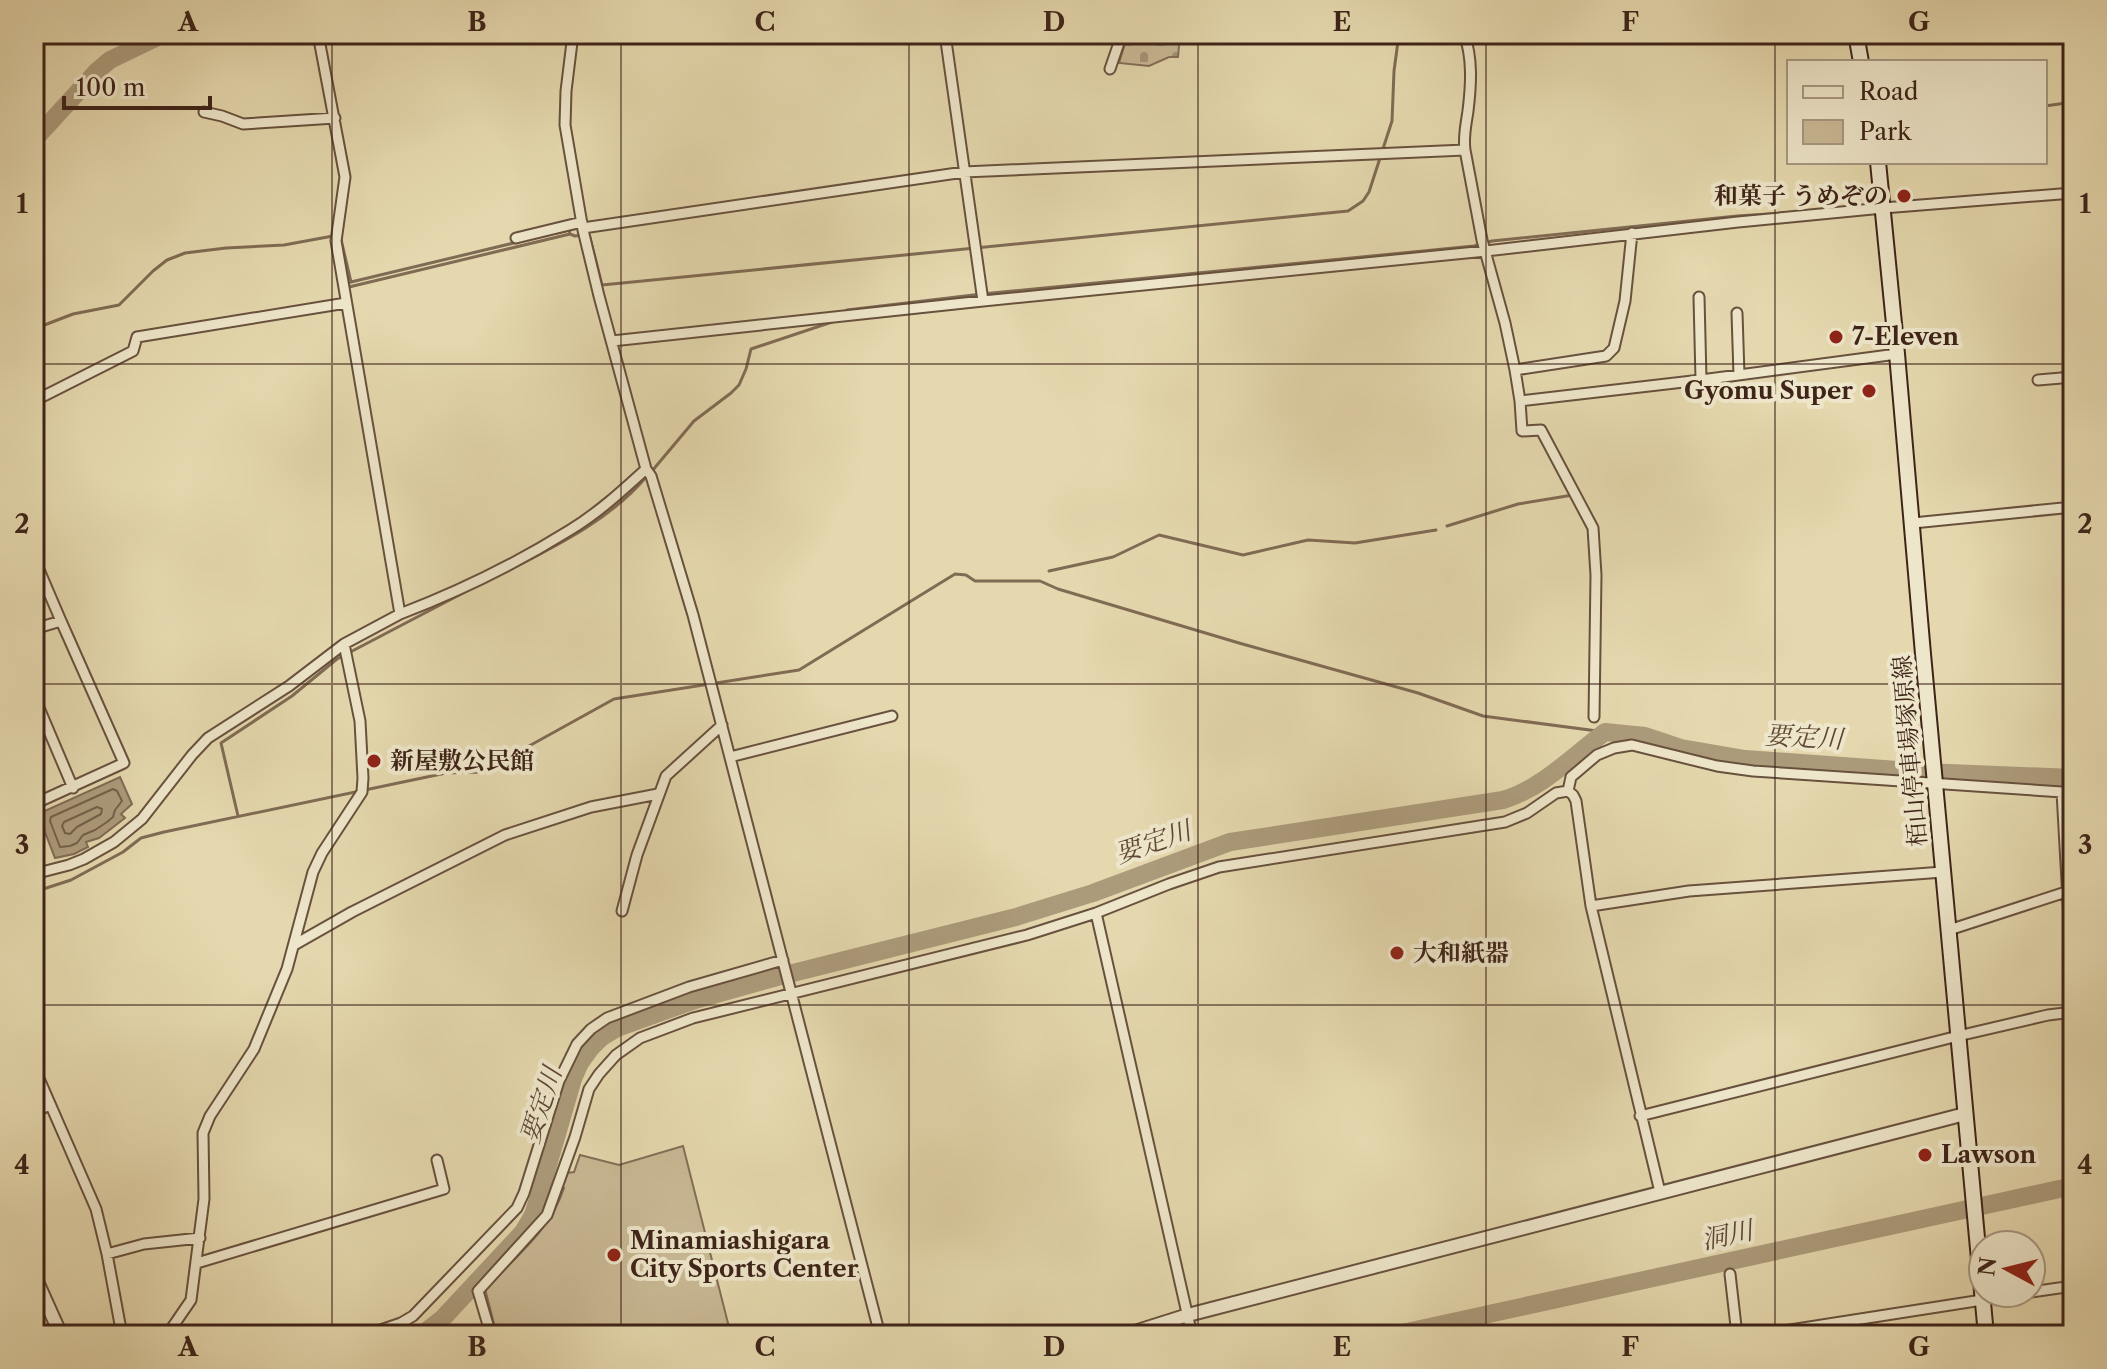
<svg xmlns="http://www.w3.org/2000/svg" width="2107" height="1369" viewBox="0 0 2107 1369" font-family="'Libre Caslon Text','Noto Serif JP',serif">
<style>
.green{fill:#c9b995;stroke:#846e57;stroke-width:2}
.cemetery{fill:url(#cemetery-stones);stroke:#846e57;stroke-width:2}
.water{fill:#ac9b7b;stroke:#806b54;stroke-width:2}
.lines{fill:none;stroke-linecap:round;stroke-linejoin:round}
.shore{stroke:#75604a;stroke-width:2}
.stream{stroke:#806b54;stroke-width:3}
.river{stroke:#ac9b7b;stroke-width:18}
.minor-casing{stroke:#68513e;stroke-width:13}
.tertiary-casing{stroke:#68513e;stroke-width:16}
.secondary-casing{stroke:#3e2419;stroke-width:18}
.minor{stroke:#eee6ca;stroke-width:9}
.tertiary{stroke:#eee6ca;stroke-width:12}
.secondary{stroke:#eee6ca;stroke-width:14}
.grid{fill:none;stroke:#3e2419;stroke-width:2;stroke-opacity:0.55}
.poi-dot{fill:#8f2418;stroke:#eee6ca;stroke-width:3}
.labels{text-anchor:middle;stroke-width:8;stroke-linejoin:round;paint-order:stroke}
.poi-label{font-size:24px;font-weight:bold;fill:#3e2419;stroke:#eee6ca;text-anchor:start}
.street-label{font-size:24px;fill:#3e2419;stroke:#eee6ca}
.water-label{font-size:26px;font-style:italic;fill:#5f4836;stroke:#eee6ca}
.neatline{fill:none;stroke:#3e2419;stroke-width:3}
.grid-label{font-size:26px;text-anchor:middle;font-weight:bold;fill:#3e2419}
</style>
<defs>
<pattern id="cemetery-stones" width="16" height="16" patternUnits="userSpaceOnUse" patternTransform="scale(2)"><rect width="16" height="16" fill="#c9b995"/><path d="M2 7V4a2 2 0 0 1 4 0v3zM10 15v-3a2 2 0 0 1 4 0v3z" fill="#a59679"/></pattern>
</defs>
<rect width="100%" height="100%" fill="#e5d8ae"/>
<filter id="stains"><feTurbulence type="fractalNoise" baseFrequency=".0025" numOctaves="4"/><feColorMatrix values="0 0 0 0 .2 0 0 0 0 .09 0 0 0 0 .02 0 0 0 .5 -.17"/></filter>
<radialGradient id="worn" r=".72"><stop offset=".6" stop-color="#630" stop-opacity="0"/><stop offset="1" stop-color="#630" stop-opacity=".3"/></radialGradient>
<path class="green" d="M683 1146 731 1335H497L485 1289C514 1258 551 1230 564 1188L561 1187 567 1173 574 1172 580 1155 619 1165Z"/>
<path class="cemetery" d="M1128 34H1180L1178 57H1169L1149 66 1119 63Z"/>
<path class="water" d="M120 777 132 804 121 814 125 818 99 838 86 842 88 847 74 854 55 858 38 814Z"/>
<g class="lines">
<path class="shore" d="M113 789 117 791 122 801 115 810 113 817 107 822 95 830 83 835 77 843 70 846 60 847 50 821 51 817Z
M97 807 102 809 101 814 77 827 70 834 65 833 62 826 64 822Z"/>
<path class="stream" d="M2045 106 2073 102
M557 233 569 230 570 234
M340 235 351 282 348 283 349 287 570 234 575 236 589 234 602 285 1348 211 1363 201 1369 192 1392 121 1394 71 1399 34
M351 282 518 242
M843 314 847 310 982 294 1474 246 1492 241 1737 216 1784 213
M34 329 73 314 119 305 153 271 167 260 185 253 226 248 284 245 333 236
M652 471 694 421 731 393 739 385 746 369 751 349 838 320
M1447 526 1518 504 1573 495
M509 570C558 545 611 519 647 476
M1049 571 1113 557 1159 535 1243 555 1308 540 1355 543 1436 530
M238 816 221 743 292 696 337 659 484 582
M34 892 71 880 123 852 141 838 164 832 446 773 482 772 614 699 799 670 955 574 966 575 975 581H1040L1058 589 1239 643 1418 693 1483 716 1605 732"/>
<path class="river" d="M34 140 97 71 110 60 164 34
M421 1335 443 1318 523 1232 533 1215 539 1196 573 1079 580 1063 590 1049 602 1037 617 1028 695 1000 777 977 1016 917 1093 893 1230 842 1503 800C1541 789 1573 756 1605 732L1645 736 1681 748 1745 759 1925 772 2073 778
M1393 1335 2073 1186"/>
<defs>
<path id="minor" d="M318 34 345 177 336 241 400 614C458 592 517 563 570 530 598 513 622 491 646 469L599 296 583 230 565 125 566 91 573 34
M945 34 983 301
M1464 34C1473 58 1471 86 1468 111 1466 125 1463 136 1465 150L1482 240 1505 323 1515 370 1606 356 1614 348 1625 301 1632 233
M179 37 180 34
M1110 69 1122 34
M204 112 222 116 243 124 335 118
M583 228 964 172 1465 150
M516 238 582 222
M1699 297 1701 380
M1737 313 1739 375
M612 341 983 301 1486 251 1738 222 1883 208 2073 193
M1515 370 1520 401 1701 380 1897 354
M2038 380 2073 377
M34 401 133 351 137 337 346 303
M1520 401 1522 431 1541 430 1593 528 1596 575 1594 717
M646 469 651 476 693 615 880 1335
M1913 523 2073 507
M34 558 61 621
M34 629 61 621 124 763 34 804
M34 696 73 788
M730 757 892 716
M1568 791 1571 777 1597 755 1614 748 1632 745 1717 766 1753 771 2062 792 2073 990
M1568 791 1573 795 1576 801 1591 906 1660 1192
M34 874 69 865 84 859 114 842 142 819 192 755 208 738 289 686 344 644 400 614
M1591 906 1689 891 1943 872
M622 911 637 855 666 776 722 725
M1096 913 1192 1335
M1949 930 2072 890
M294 945 352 912 505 835 591 807 658 794
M34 1067 96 1209 107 1254 122 1335
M34 1112 50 1105
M1640 1116 1958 1036 2048 1015 2073 1012
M107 1254 144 1244 200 1238
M197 1263 444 1189 437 1160
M1730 1274 1737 1335
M2031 1292 2073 1286
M167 1335 191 1300 204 1199 203 1133 210 1116 254 1049 287 969 313 872 322 853 362 792 363 778 360 721 344 644
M366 1335 401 1323 413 1316 517 1208 524 1193 559 1081 577 1044 591 1029 607 1018 689 987 783 960
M491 1335 478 1291 547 1215 575 1137 589 1089 599 1074 616 1055 640 1038 693 1018 1027 935 1096 913 1169 884 1219 867 1505 822 1527 813 1556 793 1568 791
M1758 1335 2027 1293"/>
<path id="tertiary" d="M34 1275 61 1335
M1125 1335 1188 1315 1965 1114"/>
<path id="secondary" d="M1856 34 1861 62
M1878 162 1897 354 1923 654 1986 1335"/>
</defs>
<use href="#minor" class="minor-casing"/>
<use href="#tertiary" class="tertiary-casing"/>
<use href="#secondary" class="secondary-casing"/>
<use href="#minor" class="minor"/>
<use href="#tertiary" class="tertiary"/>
<use href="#secondary" class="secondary"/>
</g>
<path class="grid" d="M332 34V1335M621 34V1335M909 34V1335M1198 34V1335M1486 34V1335M1775 34V1335M34 364H2073M34 684H2073M34 1005H2073"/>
<g class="poi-dot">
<circle cx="1904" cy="196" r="8"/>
<circle cx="1836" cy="337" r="8"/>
<circle cx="1869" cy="391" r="8"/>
<circle cx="374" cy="761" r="8"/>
<circle cx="1397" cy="953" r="8"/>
<circle cx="1925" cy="1155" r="8"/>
<circle cx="614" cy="1255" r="8"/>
</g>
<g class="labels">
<g class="poi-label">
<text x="1888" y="204" text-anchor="end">和菓子 うめぞの</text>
<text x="1852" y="345">7-Eleven</text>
<text x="1853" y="399" text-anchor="end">Gyomu Super</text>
<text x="390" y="769">新屋敷公民館</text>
<text x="1413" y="961">大和紙器</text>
<text x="1941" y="1163">Lawson</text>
<text x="630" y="1249">Minamiashigara<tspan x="630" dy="28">City Sports Center</tspan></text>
</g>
<g class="street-label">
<text transform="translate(1910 751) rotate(-95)" y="8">栢山停車場塚原線</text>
</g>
<g class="water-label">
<text transform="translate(1804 737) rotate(3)" y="9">要定川</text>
<text transform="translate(1153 842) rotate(-19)" y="9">要定川</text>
<text transform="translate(541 1105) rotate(-72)" y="9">要定川</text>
<text transform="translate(1727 1235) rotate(-12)" y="9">洞川</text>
</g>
</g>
<rect width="2107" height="1369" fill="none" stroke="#e5d8ae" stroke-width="88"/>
<rect x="1787" y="60" width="260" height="104" fill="#eee6ca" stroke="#a89883" stroke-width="2"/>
<rect x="1803" y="86" width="40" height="12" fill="#eee6ca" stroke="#a89883" stroke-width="2"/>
<text x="1859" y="100" font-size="24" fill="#3e2419">Road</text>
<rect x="1803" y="120" width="40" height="24" fill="#c9b995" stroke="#a89883" stroke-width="2"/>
<text x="1859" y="140" font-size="24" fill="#3e2419">Park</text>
<g transform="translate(2007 1269) rotate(277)"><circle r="38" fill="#eee6ca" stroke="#a89883" stroke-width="2"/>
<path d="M0-6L14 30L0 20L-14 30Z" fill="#8f2418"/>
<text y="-12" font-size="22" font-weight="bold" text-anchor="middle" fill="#3e2419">N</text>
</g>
<path d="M64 96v12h146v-12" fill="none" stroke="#3e2419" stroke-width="4"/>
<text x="76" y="96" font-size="24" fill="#3e2419" stroke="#eee6ca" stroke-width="6" paint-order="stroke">100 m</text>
<rect x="44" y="44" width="2019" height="1281" class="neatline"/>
<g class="grid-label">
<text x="188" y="31">A</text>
<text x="477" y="31">B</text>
<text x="765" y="31">C</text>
<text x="1054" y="31">D</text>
<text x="1342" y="31">E</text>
<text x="1630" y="31">F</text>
<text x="1919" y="31">G</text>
<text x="22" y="213">1</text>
<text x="2085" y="213">1</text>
<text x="22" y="533">2</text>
<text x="2085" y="533">2</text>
<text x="22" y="854">3</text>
<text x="2085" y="854">3</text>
<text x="22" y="1174">4</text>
<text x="2085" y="1174">4</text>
<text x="188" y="1356">A</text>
<text x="477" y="1356">B</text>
<text x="765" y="1356">C</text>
<text x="1054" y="1356">D</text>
<text x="1342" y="1356">E</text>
<text x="1630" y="1356">F</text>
<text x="1919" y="1356">G</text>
</g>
<rect width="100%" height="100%" filter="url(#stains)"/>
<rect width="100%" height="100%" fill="url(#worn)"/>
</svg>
